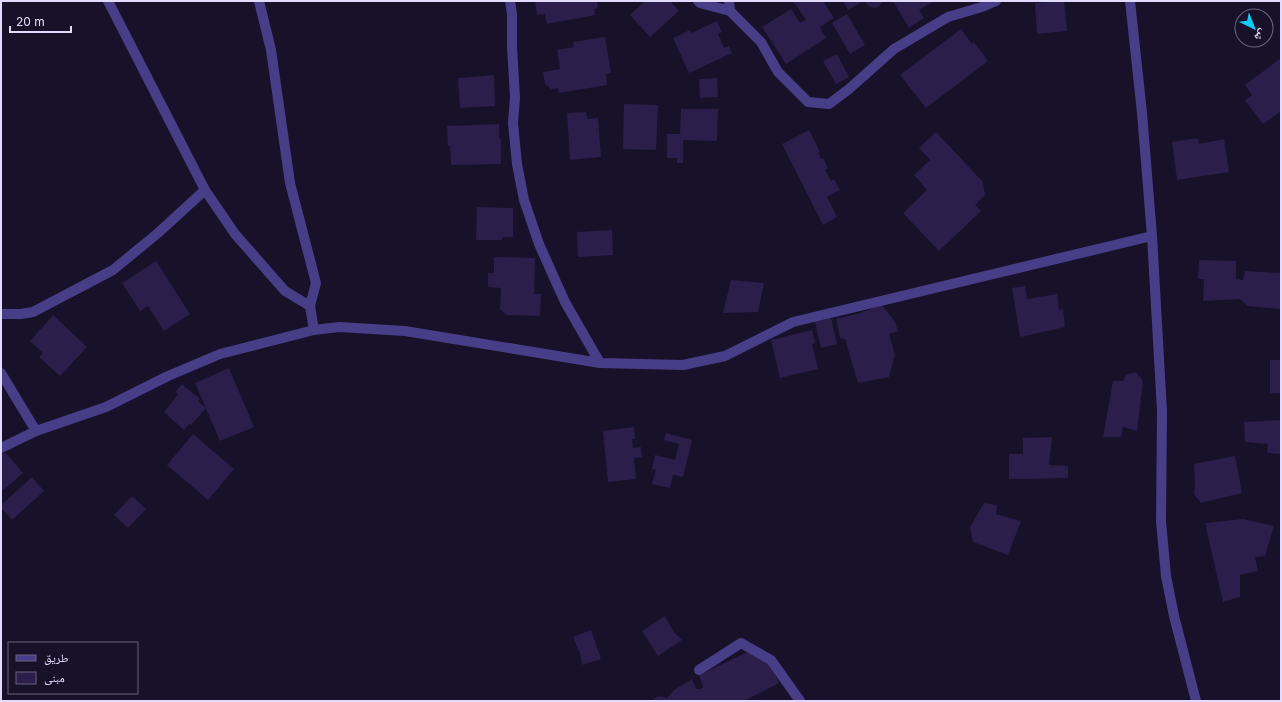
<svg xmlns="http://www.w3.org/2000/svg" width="1282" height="702" viewBox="0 0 1282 702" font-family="Inter,'Noto Naskh Arabic',sans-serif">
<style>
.building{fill:#2b1e4a}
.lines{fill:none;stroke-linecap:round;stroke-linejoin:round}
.minor{stroke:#473e87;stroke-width:10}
</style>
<rect width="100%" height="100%" fill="#18112a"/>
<path class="building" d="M535 1H597L598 8 594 9 595 15 547 24 545 14 537 15Z
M645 1H670L679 11 650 37 630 15Z
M793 1H823L834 18 820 27 826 38 786 64 762 27 791 9 800 23 806 20Z
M843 1H863L848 10Z
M865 1H883L879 6 875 8 868 6Z
M893 1H934L919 10 924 18 909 28Z
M1064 1 1067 31 1037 34 1035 3Z
M847 14 865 45 850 54 832 23Z
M717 21 722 32 718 34 724 48 729 46 732 53 689 73 673 38 690 30 691 33Z
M961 29 972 44 974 42 988 61 926 108 900 75Z
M605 37 611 73 606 74 607 85 559 93 558 88 551 89 545 84 543 72 560 69 557 50 574 47 573 42Z
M837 54 849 77 836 84 823 61Z
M1281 58V111L1263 124 1245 100 1252 95 1245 85Z
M494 75 495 106 460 108 458 78Z
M717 78 718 97 700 98 699 79Z
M624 104 658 105 656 150 623 149Z
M681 109H718L717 141 683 140V163H677V158H667V134H680Z
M586 112 587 119 598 118 601 157 570 160 567 113Z
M499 124V139H501V164L451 165 450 146H448L447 126Z
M809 130 820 152 818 153 821 159 823 158 828 168 825 170 831 181 834 179 840 190 827 197 837 217 823 225 782 144Z
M936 132 983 182 985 195 975 205 981 211 939 251 903 213 927 190 914 175 930 160 919 148Z
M1198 138 1199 144 1224 139 1229 172 1177 180 1172 142Z
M477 207 513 208V237H502V240H476Z
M612 230 613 255 578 257 577 232Z
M494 257 535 258 534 294H541L540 316 506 315 500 309 501 288 488 287V273H494Z
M1199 260 1236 261V279L1243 280 1245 271 1281 273V309L1248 306 1240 299 1203 301 1204 279H1198Z
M156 261 190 314 164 331 148 306 140 311 122 283Z
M731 280 764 283 758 312 723 313Z
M1025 286 1027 299 1057 294 1059 310 1063 309 1065 327 1020 337 1012 288Z
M882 305 895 322 898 331 889 334 895 355 889 377 858 383 845 339 840 338 836 319 857 314Z
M53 315 87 347 60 376 39 357 43 353 30 341Z
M831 318 837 344 821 348 815 322Z
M812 330 815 343 812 344 818 369 780 378 771 340Z
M1270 360H1281V393H1270Z
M229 368 254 427 220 441 195 383Z
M1136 372 1143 381 1137 431 1123 427 1121 437H1103L1113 381H1123L1126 375Z
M182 384 200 399 198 401 206 408 191 425 189 424 184 430 164 412 178 394 175 392Z
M1281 420V454L1267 453 1268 444 1245 442 1244 422Z
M634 427 635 439H632L633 448 641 447 642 457 634 458 636 479 608 482 603 431Z
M666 433 692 440 683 477 673 475 670 488 652 484 656 470 652 469 655 455 675 460 679 444 664 440Z
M193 434 234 469 208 500 167 465Z
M1052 437 1049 465 1068 466V478L1009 479V454H1023V438Z
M5 452 23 473 1 492V456Z
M1235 456 1242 493 1201 503 1194 494 1195 484 1194 464Z
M32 477 44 491 12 520 1 508V505Z
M132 496 146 509 128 528 114 515Z
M984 503 997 505 996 514 1021 521 1008 555 973 542 970 527Z
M1243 519 1274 526 1265 556 1255 557 1258 571 1240 575V597L1223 602 1205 523Z
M665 616 673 631 682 640 658 656 642 631Z
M591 630 601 659 582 665 581 656 573 637Z
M750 651 769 661 779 683 744 701H650L659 696 667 698 674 690 692 679 696 689H701L703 687 699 675Z"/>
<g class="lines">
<path class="minor" d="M108 1 205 190 235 234 285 291 310 306 314 330
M259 1 271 50 290 183 316 283 310 306
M510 1 512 14V46L515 98 513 123 517 164 524 200 539 244 556 282 565 302 600 363
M698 1 700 3 730 11
M729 1 730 11 761 42 778 72 808 102 829 104 849 89 894 49 948 17 982 7 996 1
M1130 1 1142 113 1152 236 1162 411 1161 521 1166 576 1174 616 1196 701
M1 314H21L33 312 113 270 158 233 205 190
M1 373 36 431
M1 448 36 431 106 407 168 376 220 354 314 330 339 327 405 331 600 363 683 365 725 356 793 322 1152 236
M699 670 741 643 771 660 800 701"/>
</g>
<rect width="1282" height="702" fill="none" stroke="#e2dbfe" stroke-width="4"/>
<rect x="8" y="642" width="130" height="52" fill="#18112a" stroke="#69627f"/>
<rect x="16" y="655" width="20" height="6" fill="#473e87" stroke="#69627f"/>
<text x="44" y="662" font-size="12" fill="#e2dbfe">طريق</text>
<rect x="16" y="672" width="20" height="12" fill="#2b1e4a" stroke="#69627f"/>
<text x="44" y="682" font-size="12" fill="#e2dbfe">مبنى</text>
<g transform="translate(1254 28) rotate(137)"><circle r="19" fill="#18112a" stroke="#69627f"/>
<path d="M0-3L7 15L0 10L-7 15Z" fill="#0dccf8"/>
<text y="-6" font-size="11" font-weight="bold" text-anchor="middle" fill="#e2dbfe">ش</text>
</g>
<path d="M10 26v6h61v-6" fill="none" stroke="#e2dbfe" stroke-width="2"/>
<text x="16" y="26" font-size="12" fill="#e2dbfe" stroke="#18112a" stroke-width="3" paint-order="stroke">20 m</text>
</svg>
